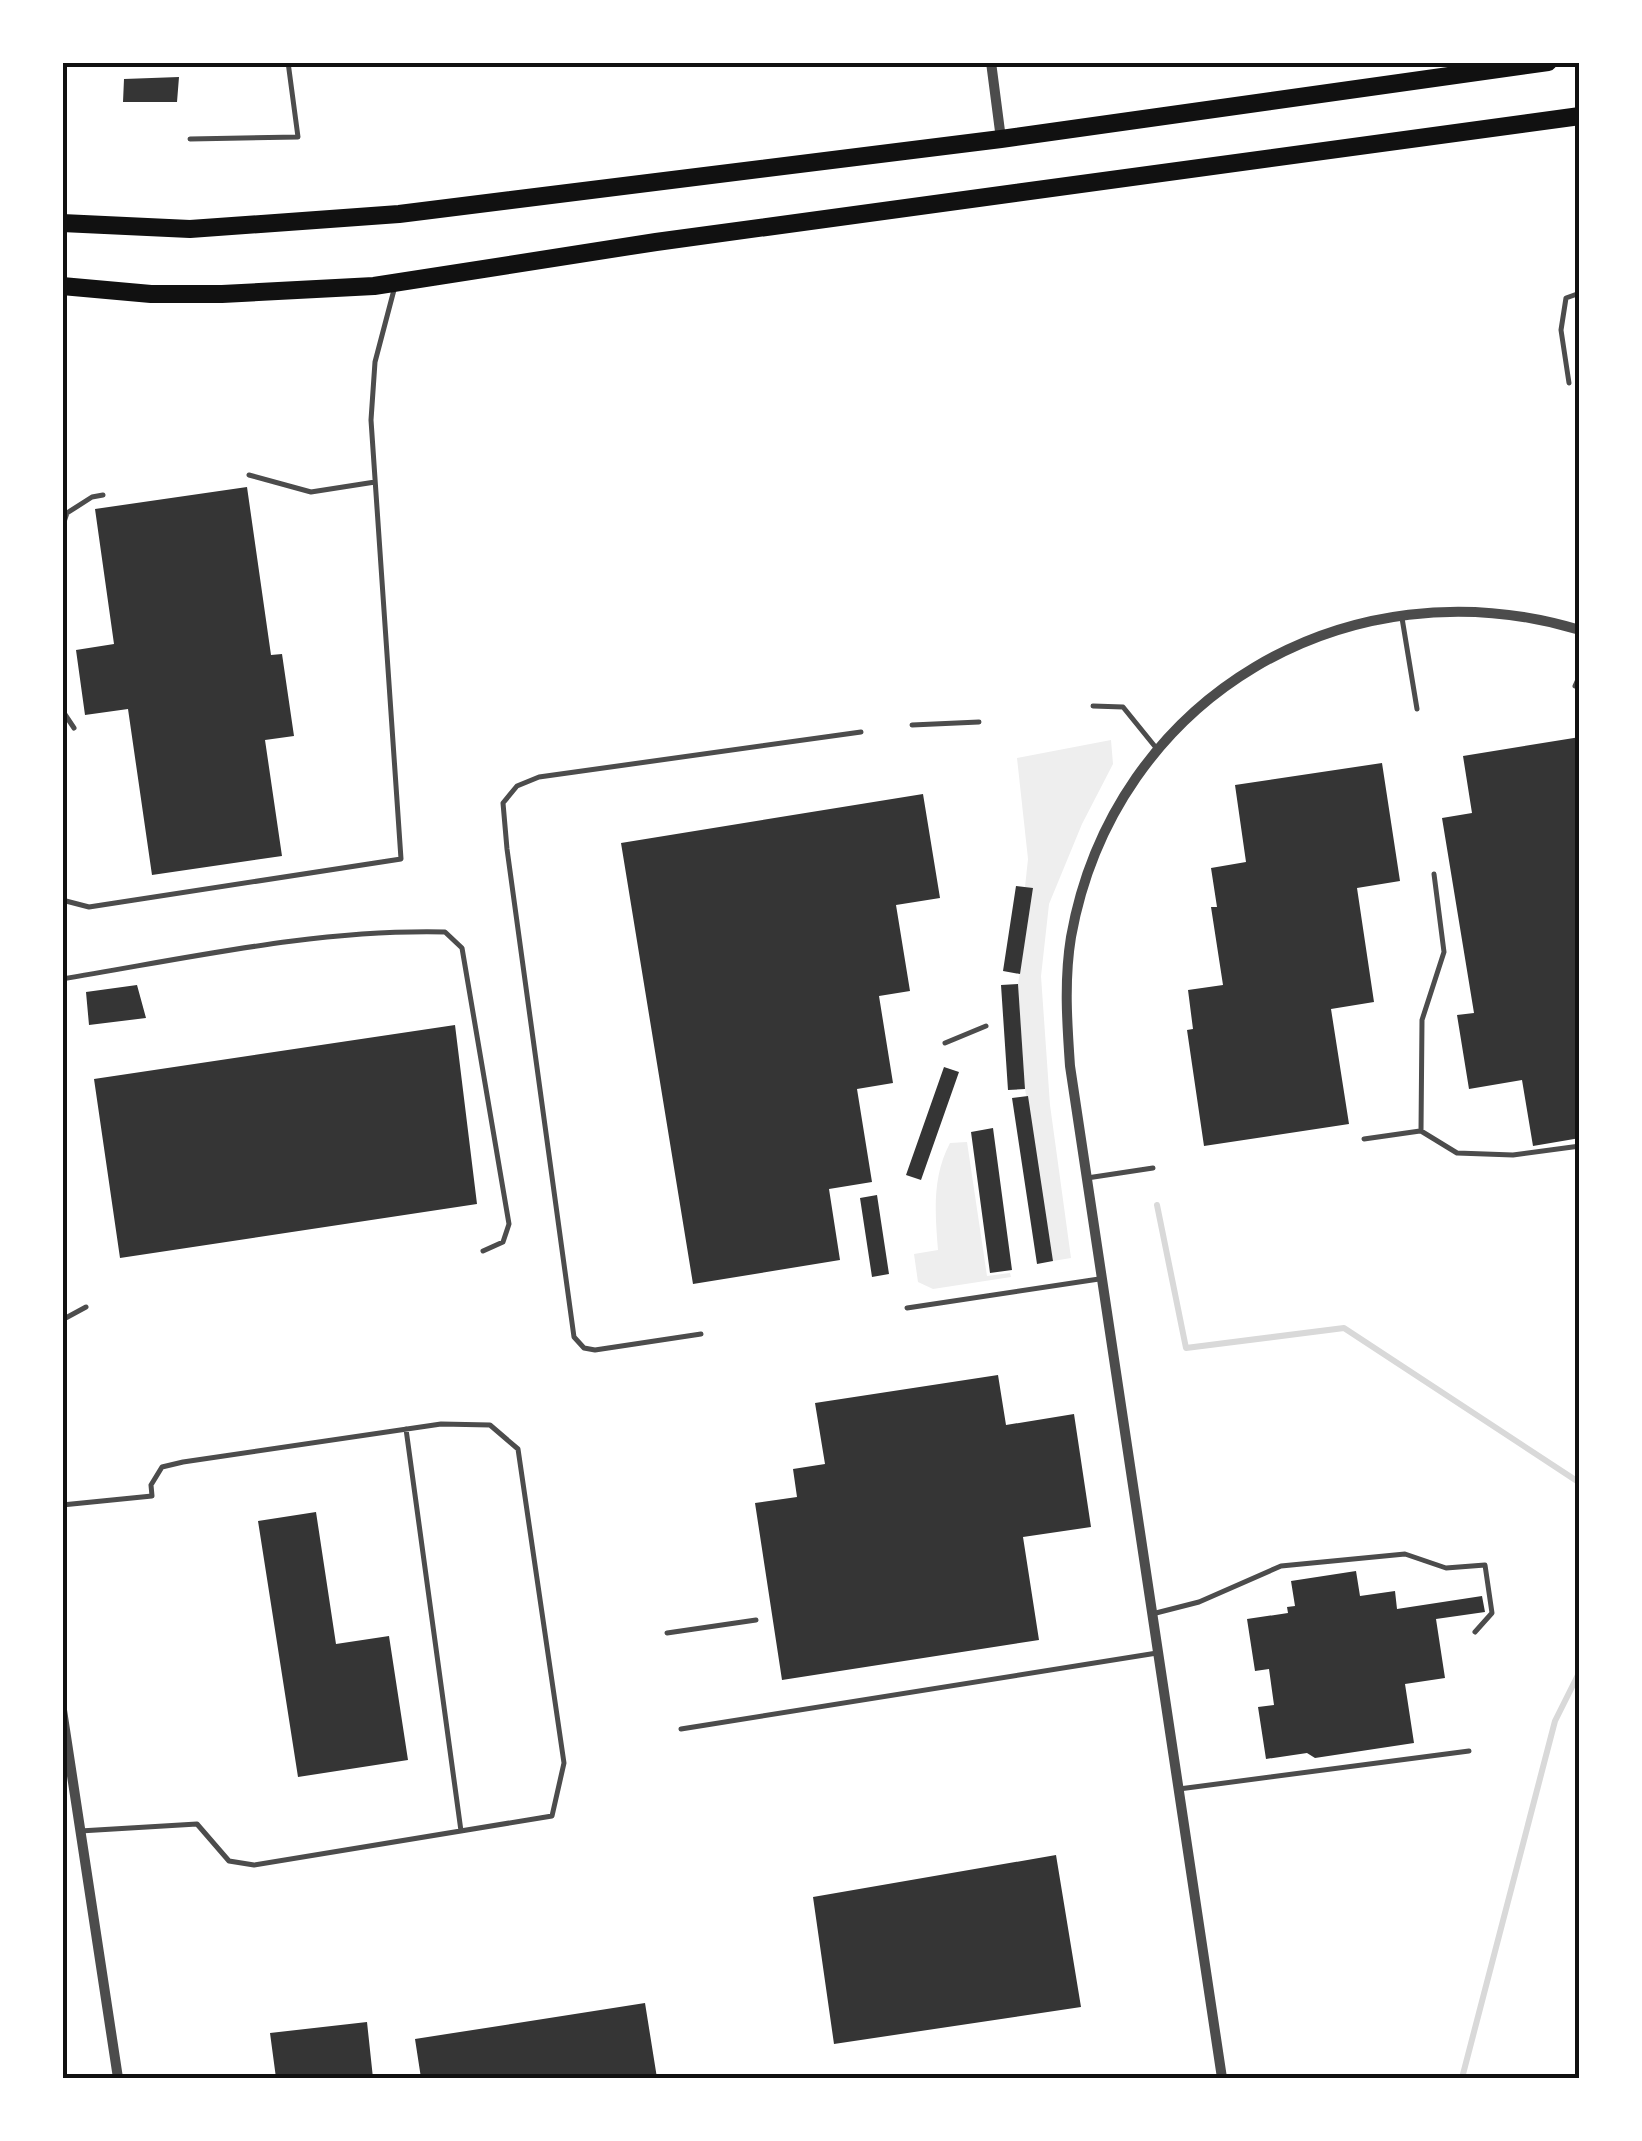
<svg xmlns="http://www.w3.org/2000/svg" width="1642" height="2141" viewBox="0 0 1642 2141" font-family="Arial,sans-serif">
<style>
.green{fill:#eee}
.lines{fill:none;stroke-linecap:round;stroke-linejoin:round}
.stream{stroke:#d9d9d9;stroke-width:6}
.building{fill:#353535}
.service{stroke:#4c4c4c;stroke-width:5}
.minor{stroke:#4c4c4c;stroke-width:10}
.primary{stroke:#111;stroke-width:18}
.neatline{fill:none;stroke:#111;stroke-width:4}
</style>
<rect width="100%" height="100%" fill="#fff"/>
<path class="green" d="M1111 740 1113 764 1082 824 1049 904 1041 976 1050 1105 1071 1258 1053 1261 1025 1089 1018 984 1033 889 1025 887 1028 859 1017 758Z
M967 1142 987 1276 1010 1273 1011 1277 933 1289 918 1282 914 1254 938 1250C935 1213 932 1177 950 1143Z"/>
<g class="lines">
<path class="stream" d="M1157 1205 1186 1348 1344 1328 1580 1483
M1462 2078 1555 1721 1580 1671"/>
</g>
<path class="building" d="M179 77 177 102H123L124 79Z
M247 487 271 655 282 654 294 736 265 740 282 856 152 875 128 709 85 715 76 650 114 644 95 509Z
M1580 737V1138L1533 1146 1522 1080 1469 1089 1457 1015 1474 1013 1442 818 1472 813 1463 756Z
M1382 763 1400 881 1357 888 1374 1002 1331 1009 1349 1124 1204 1146 1187 1030 1193 1029 1188 990 1223 985 1211 907H1217L1211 868 1246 862 1235 785Z
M923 794 940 898 896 905 910 991 879 996 893 1083 857 1089 872 1182 829 1189 840 1260 693 1284 621 843Z
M1016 886 1033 888 1020 974 1003 971Z
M1018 984 1025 1089 1008 1090 1001 985Z
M137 985 146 1018 89 1025 86 992Z
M455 1025 477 1204 120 1258 94 1079Z
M944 1067 959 1072 921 1180 906 1175Z
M1028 1096 1053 1261 1037 1264 1012 1098Z
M993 1128 1012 1270 990 1273 971 1132Z
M877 1195 889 1274 872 1277 860 1198Z
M998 1375 1006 1425 1074 1414 1091 1527 1023 1537 1039 1640 782 1680 755 1503 797 1497 793 1469 825 1464 815 1403Z
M316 1512 336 1644 389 1636 408 1760 298 1777 258 1521Z
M1356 1571 1360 1596 1395 1591 1397 1609 1482 1596 1485 1612 1436 1619 1445 1678 1405 1684 1414 1743 1315 1758 1307 1753 1266 1759 1258 1707 1274 1705 1269 1669 1255 1671 1247 1619 1288 1613 1287 1607 1295 1606 1291 1581Z
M1056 1855 1081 2007 834 2044 813 1897Z
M645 2003 657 2078H421L415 2039Z
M367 2022 373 2078H276L270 2033Z"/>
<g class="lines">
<path class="service" d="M190 139 298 137 288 62
M1569 383 1561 330 1566 298 1580 293
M249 475 311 492 375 482
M62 528 67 513 92 497 103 495
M1402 618 1417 709
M1575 686 1580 675
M1093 706 1123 707 1157 749
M62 710 74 728
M912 725 979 722
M1434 874 1444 952 1422 1020 1421 1131 1457 1153 1513 1155 1580 1146
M62 900 89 907 401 859 371 420 375 362 395 286
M62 979C189 958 316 929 445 932L462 948 509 1224 503 1242 483 1251
M945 1043 986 1026
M1364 1139 1420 1131
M1087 1178 1153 1168
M907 1308 1099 1279
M62 1320 86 1307
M701 1334 595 1350 584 1348 574 1337 507 849 503 803 517 786 539 777 861 732
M406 1429 461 1831
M62 1505 152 1496 151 1485 162 1467 183 1462 441 1424 490 1425 518 1449 564 1763 552 1816 254 1865 229 1861 197 1824 80 1831
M1152 1614 1199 1602 1281 1566 1405 1554 1446 1568 1485 1565 1492 1613 1475 1632
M667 1633 756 1620
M681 1729 1157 1653
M1179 1789 1469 1751"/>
<path class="minor" d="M991 62 1001 139
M62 1710 118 2078
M1222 2078 1070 1066C1067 1023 1064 980 1071 937 1114 697 1348 560 1580 630"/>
<path class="primary" d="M62 223 190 229 399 214 1001 139 1548 62
M62 286 151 294H222L374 286 656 242 1580 116"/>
</g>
<rect width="1642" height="2141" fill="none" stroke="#ffffff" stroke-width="130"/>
<rect x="65" y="65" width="1512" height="2011" class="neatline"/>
</svg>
